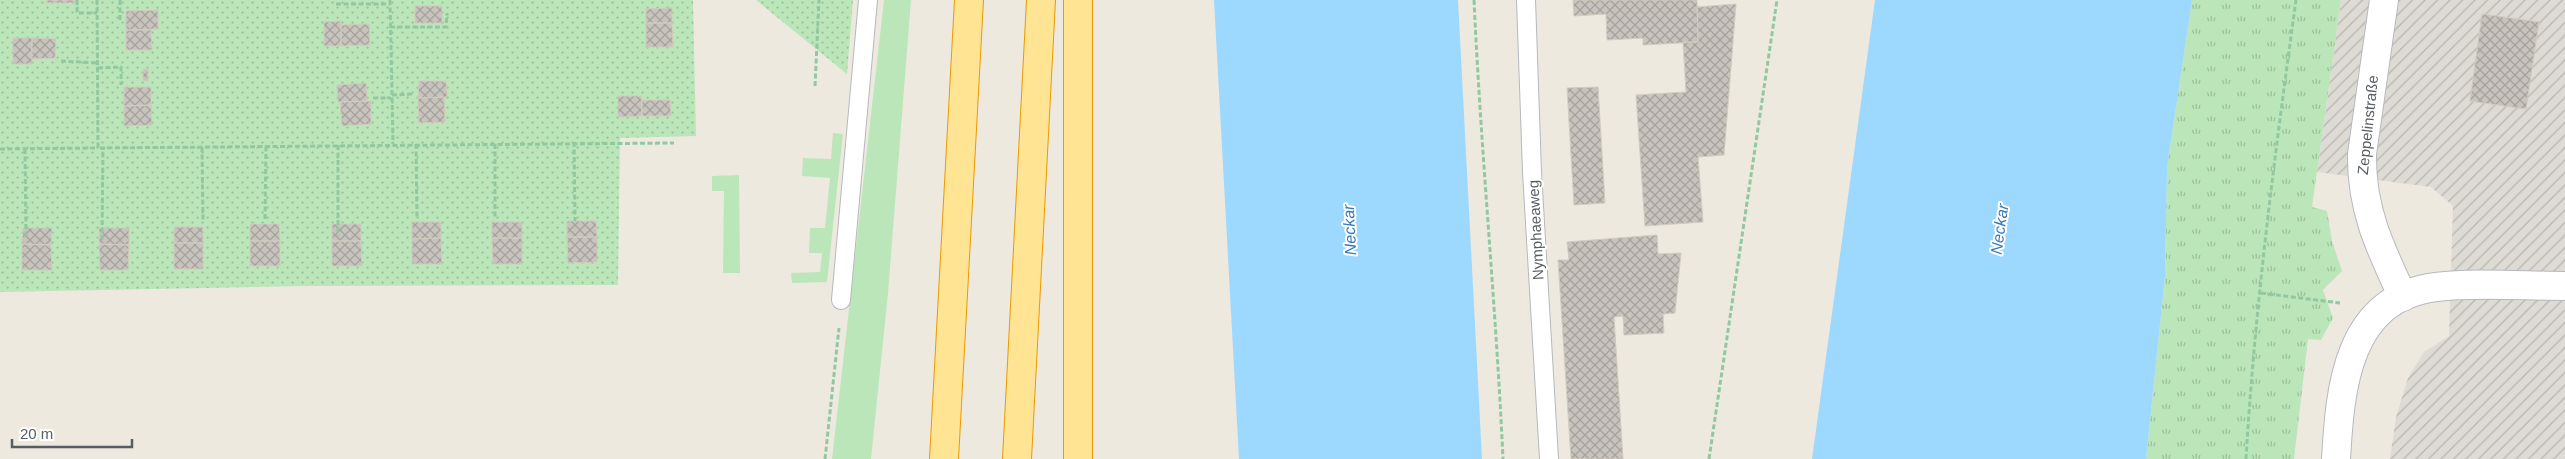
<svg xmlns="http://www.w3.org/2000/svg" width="2565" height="459" viewBox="0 0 2565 459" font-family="Helvetica,sans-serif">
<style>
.industrial{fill:url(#industrial-furrows)}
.grass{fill:#bbe6ba}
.park{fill:url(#park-tufts)}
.garden{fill:url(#garden-dots)}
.water{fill:#9dd8ff}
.building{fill:url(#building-cross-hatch);stroke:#d2cbbe}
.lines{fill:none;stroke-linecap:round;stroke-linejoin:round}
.service-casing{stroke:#b5b9be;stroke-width:20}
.minor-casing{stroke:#b5b9be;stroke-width:30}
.trunk-casing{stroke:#ec9a00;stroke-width:30}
.path{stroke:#92c8a0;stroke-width:3;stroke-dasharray:5 2.5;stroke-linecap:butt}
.service{stroke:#fff;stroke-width:18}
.minor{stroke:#fff;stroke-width:28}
.trunk{stroke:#ffe493;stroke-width:28}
.labels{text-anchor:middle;stroke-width:4;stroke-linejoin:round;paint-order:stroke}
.street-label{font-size:15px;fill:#585d62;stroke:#fff}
.water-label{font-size:16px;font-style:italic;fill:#3578b7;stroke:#fff}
</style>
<defs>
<pattern id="industrial-furrows" width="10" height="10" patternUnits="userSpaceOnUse" patternTransform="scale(1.25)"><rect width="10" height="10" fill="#dddbd4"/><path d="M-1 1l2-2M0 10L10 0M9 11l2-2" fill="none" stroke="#b6b5af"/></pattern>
<pattern id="park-tufts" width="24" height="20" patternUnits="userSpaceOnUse" patternTransform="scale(1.25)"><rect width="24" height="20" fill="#bbe6ba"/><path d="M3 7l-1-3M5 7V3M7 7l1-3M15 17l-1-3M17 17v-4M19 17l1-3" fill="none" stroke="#9bbe9b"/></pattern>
<pattern id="garden-dots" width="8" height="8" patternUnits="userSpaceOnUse" patternTransform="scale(1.25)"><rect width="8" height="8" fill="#bbe6ba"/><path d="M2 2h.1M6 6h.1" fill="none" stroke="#9bbe9b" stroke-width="1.8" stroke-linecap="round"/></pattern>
<pattern id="building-cross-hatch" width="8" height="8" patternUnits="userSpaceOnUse" patternTransform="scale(1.25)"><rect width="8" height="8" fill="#c8c4bd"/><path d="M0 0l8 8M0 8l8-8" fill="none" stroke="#a5a29d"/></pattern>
</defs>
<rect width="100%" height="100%" fill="#ede9df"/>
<path class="industrial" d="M2341 0H2565V459H2390L2396 417 2408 378 2424 352 2449 336 2453 206 2431 187 2317 172Z"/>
<path class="grass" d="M884 0H911L888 293 871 459H832Z
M833 133 843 134 827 282 792 283 791 273 820 272 822 253H809L810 228H825L830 178 802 176 803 158 831 159Z
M739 175 740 273H723L724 191H712V176Z"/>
<path class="park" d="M2192 0H2341L2312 207 2327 211 2332 241 2342 271 2323 290 2333 318 2321 340 2308 339 2294 459H2146L2165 276 2167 167Z"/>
<path class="garden" d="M0 0H693L696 136 620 138 618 285 302 286 0 292Z
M756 0H853L847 74Z"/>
<path class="water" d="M1214 0H1458L1482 459H1239Z
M1875 0H2192L2167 167 2165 276 2146 459H1812Z"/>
<path class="building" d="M47 0H75V3H47Z
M1573 0H1697L1698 42 1643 45V38L1607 40 1606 14 1574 16Z
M1736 4 1724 155 1698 157 1703 222 1645 226 1636 95 1686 92 1683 42H1698L1697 7Z
M415 6H442V23H415Z
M672 8V23H646V9Z
M158 10V29L126 30V11Z
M2482 14 2539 22 2526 109 2470 101Z
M341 21V46H324V22Z
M646 23H672L673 47H646Z
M369 24 370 45 341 46V25Z
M126 30H151L152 50H126Z
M13 38H32V64H13Z
M32 38 56 39 55 58 31 59Z
M143 69H148V81H143Z
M419 81H446L447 97 418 98Z
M366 83 367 101 338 102 337 85Z
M124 87H151V105L124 106Z
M1598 87 1605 203 1574 205 1567 88Z
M618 96H641L642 116 618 117Z
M444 97 445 122 419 123 418 98Z
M642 100H670L671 116H642Z
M371 101V124L342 126 340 102Z
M151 105 152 125 124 126V106Z
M567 221H596L597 237H567Z
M412 222H441V238L412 239Z
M492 222H522V238H492Z
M250 224H279L280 241H250Z
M332 224H361V241H332Z
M174 227H203V243H174Z
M23 228H52L51 245 22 244Z
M99 228H129V245L99 244Z
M1657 235 1658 254 1681 253 1675 313 1663 314 1664 333 1624 335 1623 316 1614 317 1623 459H1571L1558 260H1569L1567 242Z
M567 237H597V262L568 263Z
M441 238 442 264H412V239Z
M492 238H522V264H493Z
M250 241H280V266H250Z
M332 241H361L362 266H332Z
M174 243H203V269H174Z
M22 244 51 245 52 270H22Z
M99 244 129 245 128 270H100Z"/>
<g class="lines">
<defs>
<path id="service" d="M1526 0 1532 172 1549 459
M841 300 868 0"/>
<path id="minor" d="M2384 0 2362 154C2361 209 2380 248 2403 297
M2336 459C2340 388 2347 298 2436 287 2476 282 2524 286 2565 286"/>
<path id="trunk" d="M1078 0V459
M944 459 969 0
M1017 459 1041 0"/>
</defs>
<use href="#service" class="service-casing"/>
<use href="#minor" class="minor-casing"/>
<use href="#trunk" class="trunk-casing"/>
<path class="path" d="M77 0V13H97
M97 0 98 148 674 143
M120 0V21
M390 0 393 144
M1474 0C1481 153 1496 306 1503 459
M336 4H390
M390 27H446L447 13
M61 61 98 63
M98 68 121 67V85
M815 86 819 0
M392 95 414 94
M373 98H391
M574 142 575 221
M416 144 417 219
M495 144V218
M338 145V236
M202 147 203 222
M0 149 98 148
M25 149 26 236
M265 219 266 145
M102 240 103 147
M2261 293 2340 303
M825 459 839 328
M1709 459 1777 0
M2246 459C2255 305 2275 153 2296 0"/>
<use href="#service" class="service"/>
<use href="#minor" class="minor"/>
<use href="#trunk" class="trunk"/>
</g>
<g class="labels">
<g class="street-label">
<text transform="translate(2368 125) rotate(-84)" y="5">Zeppelinstraße</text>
<text transform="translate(1536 230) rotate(-93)" y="5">Nymphaeaweg</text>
</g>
<g class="water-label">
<text transform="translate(1999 229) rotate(-82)" y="6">Neckar</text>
<text transform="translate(1349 230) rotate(-93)" y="6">Neckar</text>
</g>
</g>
<path d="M12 439v8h120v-8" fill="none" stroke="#585d62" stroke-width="2.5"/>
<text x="20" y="439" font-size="15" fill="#585d62" stroke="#ffffff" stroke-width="4" paint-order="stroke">20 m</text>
</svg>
